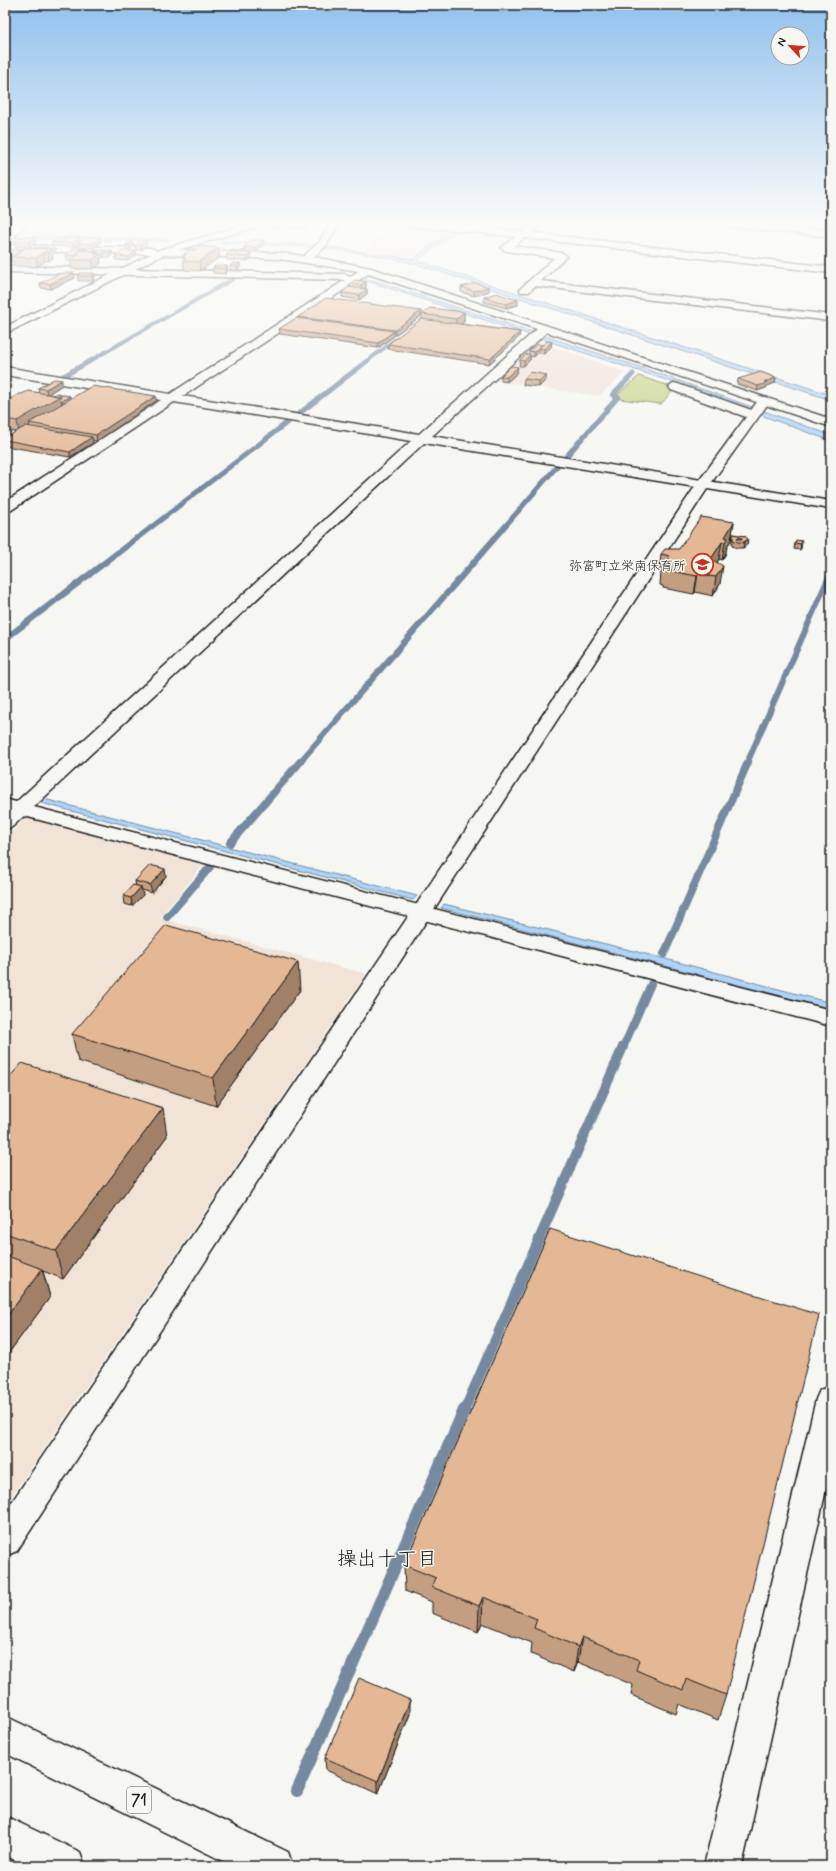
<svg xmlns="http://www.w3.org/2000/svg" width="836" height="1871" viewBox="0 0 836 1871" font-family="Mynerve,'Klee One',sans-serif">
<style>
.built{fill:#f1e3d6}
.green{fill:#c7d387;stroke:#727852}
.water{fill:#aed4f8;stroke:#748aa0}
.lines{fill:none;stroke-linecap:round;stroke-linejoin:round}
.stream-far5{stroke:#748aa0;stroke-width:4}
.stream-far4{stroke:#748aa0;stroke-width:5}
.stream-far3{stroke:#748aa0;stroke-width:6}
.stream-far2{stroke:#748aa0;stroke-width:8}
.stream-far1{stroke:#748aa0;stroke-width:10}
.stream{stroke:#748aa0;stroke-width:12}
.street-casing{stroke:#1c1c1c;stroke-width:3}
.secondary-casing{stroke:#1c1c1c;stroke-width:3}
.primary-casing{stroke:#1c1c1c;stroke-width:3}
.street{fill:#f6f6f2;fill-rule:evenodd}
.secondary{fill:#f6f6f2;fill-rule:evenodd}
.primary{fill:#f6f6f2;fill-rule:evenodd}
.wall{fill:#c49e80;stroke:#1c1c1c;fill-rule:evenodd}
.shaded-wall{fill:#a08168;stroke:#1c1c1c}
.building{fill:#e4b895;stroke:#1c1c1c;fill-rule:evenodd}
.labels{text-anchor:middle;stroke-width:3;stroke-linejoin:round;paint-order:stroke}
.far-poi-label{font-size:13px;fill:#1c1c1c;stroke:#f6f6f2;text-anchor:end}
.shield{fill:#f6f6f2;stroke:#5d5d5c;stroke-width:1}
.shield-label{font-size:15px;font-weight:bold;fill:#1c1c1c}
.near-neighbourhood-label{font-size:20px;fill:#1c1c1c;stroke:#f6f6f2}
</style>
<rect width="100%" height="100%" fill="#f6f6f2"/>
<filter id="ink" filterUnits="userSpaceOnUse"><feTurbulence type="fractalNoise" baseFrequency=".025" numOctaves="2"/><feDisplacementMap in="SourceGraphic" scale="8" xChannelSelector="R" yChannelSelector="G"/><feConvolveMatrix kernelMatrix="1 2 1 2 8 2 1 2 1" color-interpolation-filters="sRGB"/></filter>
<g filter="url(#ink)">
<path class="built" d="M390 224 447 228 408 259 365 251Z
M535 342H541L625 372 599 396 492 380Z
M26 818 204 864 159 918 366 974 5 1506V837Z"/>
<path class="green" d="M639 376 675 388 661 404 620 399 621 397 617 395Z"/>
<path class="water" d="M450 230H458L418 260 421 262 831 395V400L419 265C353 248 287 245 219 243L221 241 316 245 413 259Z
M5 236 169 239 168 241 5 239Z
M158 273 369 279 637 366 831 435V441L663 379 367 281 156 276Z
M44 799 417 896 413 900 41 803Z
M444 904 662 958 831 1003V1009L441 908Z"/>
<g class="lines">
<path class="stream-far5" d="M88 362 233 279
M366 362 396 339"/>
<path class="stream-far4" d="M60 378 90 361
M296 416 367 361
M565 458 618 397 613 395 633 374
M136 539 289 421
M494 539 559 464"/>
<path class="stream-far3" d="M5 639 137 538
M299 763 495 538
M747 763 831 572"/>
<path class="stream-far2" d="M230 843 300 762
M167 917 210 867
M664 954 748 762
M623 1048 651 984"/>
<path class="stream-far1" d="M464 1411 623 1047"/>
<path class="stream" d="M297 1791 464 1410"/>
<defs>
<path id="street" d="M18 223H28L12 238H6V234Z
M331 223H340L326 246 314 257 371 268 831 419V427L547 332 432 436 831 501V509L424 443 34 807 831 1010V1026L24 816 12 827 5 829V799L16 802 411 441 174 402 10 511 5 512V502L161 400 5 375V367L170 394 345 280 5 272V266L345 274 350 277 358 271 280 259 162 255 157 252 162 249 280 253 304 256 319 242ZM368 274 537 329 419 434 183 396Z
M534 223H544L514 246 562 253 567 256 541 281 831 315V321L535 286 529 292H521L520 290 521 288 554 258 506 251 501 248Z
M719 223H748L831 231V237L724 226Z
M675 383 757 412 759 415 757 418H749L671 390 669 387Z
M831 1386V1467L742 1866H704L816 1399 820 1390Z"/>
<path id="secondary" d="M251 223H265L263 225 165 254 5 334V327L151 254 5 251V245L151 248 154 249 156 251Z
M399 223 454 224 831 267V273L454 230 404 226Z
M764 397 768 398 770 401 709 486 17 1551 5 1556V1512L414 908 696 485 760 398Z"/>
<path id="primary" d="M5 1716 288 1852 293 1866H233L5 1753Z
M5 1816 80 1852 85 1866H26L5 1855Z"/>
</defs>
<use href="#street" class="street-casing"/>
<use href="#secondary" class="secondary-casing"/>
<use href="#primary" class="primary-casing"/>
<use href="#street" class="street"/>
<use href="#secondary" class="secondary"/>
<use href="#primary" class="primary"/>
</g>
<path class="wall" d="M272 223H309V225L307 228 272 227Z
M787 223H816L809 230 789 227V223Z
M79 237V242L74 247 52 246V242Z
M146 240V245L142 250H136L135 245Z
M14 242H36L30 246 31 248 56 252 52 255 53 258 49 261H45L37 267 14 266 13 261 6 260V256L15 249 17 246H15Z
M101 242 94 248H79V243Z
M129 242 134 246 131 249H127L126 245Z
M264 245 255 252H245L244 247Z
M87 249V251H112V255L110 258 103 257 100 259 101 263 93 269H72L70 260H67L66 255Z
M195 250 220 257 200 271 184 270 183 258 184 257V254Z
M136 251V255L128 261 116 260 115 256Z
M230 252 251 258 248 261 227 260 226 255Z
M240 263V268L237 271 230 270V266Z
M227 266V271L225 274 213 273V268Z
M74 273 75 278 51 289 41 288 40 283Z
M94 273 95 277 93 281H78V276Z
M366 282V287L363 289H367V294L359 300 342 297V293L350 287V284Z
M461 287H489V291L474 296 461 292Z
M484 297 518 305 506 308 484 302Z
M421 311V316L395 335H394V336L378 348 280 334 279 329 298 318V317Z
M464 312V322L462 324 520 332 519 337 489 364 388 349V344L422 319V314Z
M542 345V346L551 347 544 354 539 353V352L534 357 530 356V360L524 366H519L520 360 529 355V351Z
M517 373 507 382 501 381V376Z
M546 375V380L539 387 523 385 524 379Z
M776 378 775 383 767 386 766 388 757 391 737 384 738 379Z
M62 385 48 394 62 396 70 399 156 401 97 441 92 440 93 443 70 457 5 446V438L16 432 5 430V402L39 393 38 388Z
M734 522 731 540 727 547 725 555 722 560 719 559 717 563 720 584 713 596 695 592 694 594 663 588V586L660 585 661 572H659L661 554 679 549Z
M733 534 745 536 747 545 743 548H737L732 546V540ZM738 537 742 538V539H737Z
M802 541 801 548 800 550 794 549 795 543Z
M166 876 152 893 142 890 143 895 132 906 124 904 123 896 136 886 135 881Z
M300 990 216 1106 78 1061 72 1034Z
M5 1082 167 1136 63 1279 43 1271 50 1297 5 1358Z
M550 1229 726 1695 718 1720 679 1704 676 1714 631 1695 633 1685 578 1662 574 1672 531 1654 532 1643 482 1623 478 1632 432 1613V1602L405 1591 404 1565Z
M410 1714 378 1794 326 1770 325 1758Z"/>
<path class="shaded-wall" d="M307 223H309V225L307 228Z
M810 223H816L809 230Z
M35 237 36 242 30 247 29 242Z
M79 237V242L74 247 73 243Z
M100 237 101 242 94 248 93 244Z
M146 240V245L142 250 141 245Z
M264 240V245L255 252V248Z
M133 242 134 246 131 249 130 245Z
M55 248 56 252 52 255 53 258 49 261 48 252Z
M219 248 220 257 200 271 199 262Z
M98 251 103 252V257L100 259 101 263 93 269 92 260 94 254Z
M112 251V255L110 258 109 253Z
M136 251V255L128 261V257Z
M44 252 45 261 37 267 36 258Z
M251 253V258L248 261 247 257Z
M240 263V268L237 271V266Z
M227 266V271L225 274V269Z
M74 273 75 278 51 289 50 284Z
M94 273 95 277 93 281 92 276Z
M366 282V287L361 290V285Z
M489 287V291L474 296V291Z
M367 289V294L359 300V295Z
M518 300V305L506 308V304Z
M421 311V316L395 335V330Z
M464 312V322L456 328V319Z
M394 331V336L378 348V343Z
M520 332 519 337 489 364 490 359Z
M552 342 551 347 544 354V349Z
M542 345 541 349 539 348V352L534 357V352Z
M530 355V360L524 366V361Z
M518 367 517 373 507 382V377Z
M546 375V380L539 387V381Z
M776 378 775 383 767 386 766 388 757 391 758 386 764 382Z
M62 380V385L47 395 46 389Z
M61 394 62 399 61 400 62 407 29 423 30 426 19 432 17 421Z
M70 396 71 401 63 406 62 401Z
M156 396V401L97 441 96 435Z
M92 437 93 443 70 457V452Z
M734 522 731 540 727 547 725 555 722 560 725 542V537Z
M748 539 747 545 743 548 744 542Z
M802 541 801 548 800 550 801 544Z
M722 542 719 559 709 577 711 559Z
M723 566 720 584 713 596 716 577Z
M698 574 695 592 694 594 697 576Z
M165 869 166 876 152 893 150 885Z
M141 887 143 895 132 906 131 898Z
M298 962 300 990 216 1106 213 1078Z
M163 1108 167 1136 63 1279 56 1251Z
M42 1269 50 1297 5 1358V1319Z
M483 1597 482 1623 478 1632 479 1606Z
M582 1637 578 1662 574 1672 578 1647Z
M410 1700V1714L378 1794V1781Z"/>
<path class="building" d="M20 237H35L29 242H14Z
M68 237H79L73 243 52 242 55 239H65Z
M85 237H100L93 244 79 243Z
M140 240H146L141 245H135Z
M251 240H264L255 248 244 247Z
M129 242H133L130 245H126Z
M18 246H31L29 248H25L23 249H15Z
M200 246 219 248 199 262 183 261 186 259 183 258 187 254H184L189 250H195Z
M38 247 55 248 52 250 51 249 34 248Z
M25 248 51 249 48 252H44L36 258 13 257Z
M75 248 87 249 84 250H80L75 254V256L66 255Z
M15 249 22 250 13 256H6Z
M93 249 112 251 109 253 103 252 100 255 98 254V251H91Z
M80 250 98 251 94 254H100L92 260H70L79 254H75Z
M124 250 136 251 128 257 115 256Z
M230 252 251 253 247 257 226 255Z
M233 263H240L237 266H230Z
M215 266H227L225 269 213 268Z
M61 273H74L50 284 40 283Z
M80 273H94L92 276H78Z
M355 280 366 282 361 285 350 284Z
M476 283 489 287 474 291 461 287Z
M348 287 367 289 359 295 342 293Z
M496 293 518 300 506 304 484 297Z
M326 298 421 311 395 330 298 317Z
M430 308 464 312 456 319 422 314Z
M296 318 394 331 378 343 279 329Z
M421 319 520 332 490 359 388 344Z
M547 341 552 342 544 349 539 348Z
M537 344 542 345 534 352 529 351Z
M526 354 530 355 524 361 520 360Z
M511 366 518 367 507 377 501 376Z
M530 372 546 375 539 381 524 379Z
M761 372 776 378 764 382 767 383 758 386 738 379Z
M54 379 62 380 46 389 38 388Z
M92 386 156 396 96 435 29 423Z
M28 391 60 396 17 421 5 419V402L19 394H22Z
M57 393 61 394 58 396 53 395Z
M63 395 70 396 62 401 61 400 60 397Z
M26 426 92 437 70 452 5 440V438Z
M701 517 734 522 725 537 728 538 725 542H722L711 559 723 566 716 577 698 574 697 576 665 570 666 568 662 567 670 556 661 554 665 549H679Z
M733 534 745 536 748 539 744 542H738L733 540ZM738 537 742 538V539H737Z
M796 540 802 541 801 544 795 543Z
M150 865 165 869 150 885 135 881Z
M133 885 141 887 131 898 123 896Z
M166 925 298 962 213 1078 72 1034Z
M22 1063 163 1108 56 1251 5 1233V1082Z
M550 1229 819 1315 726 1695 686 1679 683 1690 636 1670 639 1660 582 1637 578 1647 534 1628 537 1619 483 1597 479 1606 432 1587 436 1578 404 1565Z
M5 1255 42 1269 5 1319Z
M359 1678 410 1700 378 1781 325 1758Z"/>
</g>
<linearGradient id="sky" x2="0" y2="1"><stop stop-color="#91c1ee"/><stop offset="0.46" stop-color="#fbfbf9"/><stop offset="1" stop-color="#fbfbf9" stop-opacity="0"/></linearGradient>
<rect width="836" height="485" fill="url(#sky)"/>
<defs>
<symbol id="school-ring" viewBox="-11 -11 22 22"><circle r="9.5" fill="#f6f6f2" stroke="#c8321e" stroke-width="1.5"/><path d="M0-5L7-2L0 1L-7-2ZM-4 1L0 2.5L4 1V4Q0 6-4 4Z" fill="#c8321e"/></symbol>
</defs>
<g fill-rule="evenodd">
<use href="#school-ring" x="690" y="552" width="25" height="25"/>
</g>
<g class="labels">
<g class="far-poi-label">
<text x="686" y="570">弥富町立栄南保育所</text>
</g>
<rect class="shield" x="127" y="1787" width="24" height="26" rx="3"/>
<g class="shield-label">
<text x="139" y="1805">71</text>
</g>
<g class="near-neighbourhood-label">
<text x="387" y="1565">操出十丁目</text>
</g>
</g>
<rect width="836" height="1871" fill="none" stroke="#f6f6f2" stroke-width="20"/>
<rect x="10" y="10" width="816" height="1851" fill="none" stroke="#1c1c1c" stroke-width="1.5" filter="url(#ink)"/>
<g transform="translate(790 46) rotate(296)"><circle r="19" fill="#f6f6f2" stroke="#9f9f9c"/>
<path d="M0-3L7 15L0 10L-7 15Z" fill="#c8321e"/>
<text y="-6" font-size="11" font-weight="bold" text-anchor="middle" fill="#1c1c1c">N</text>
</g>
</svg>
